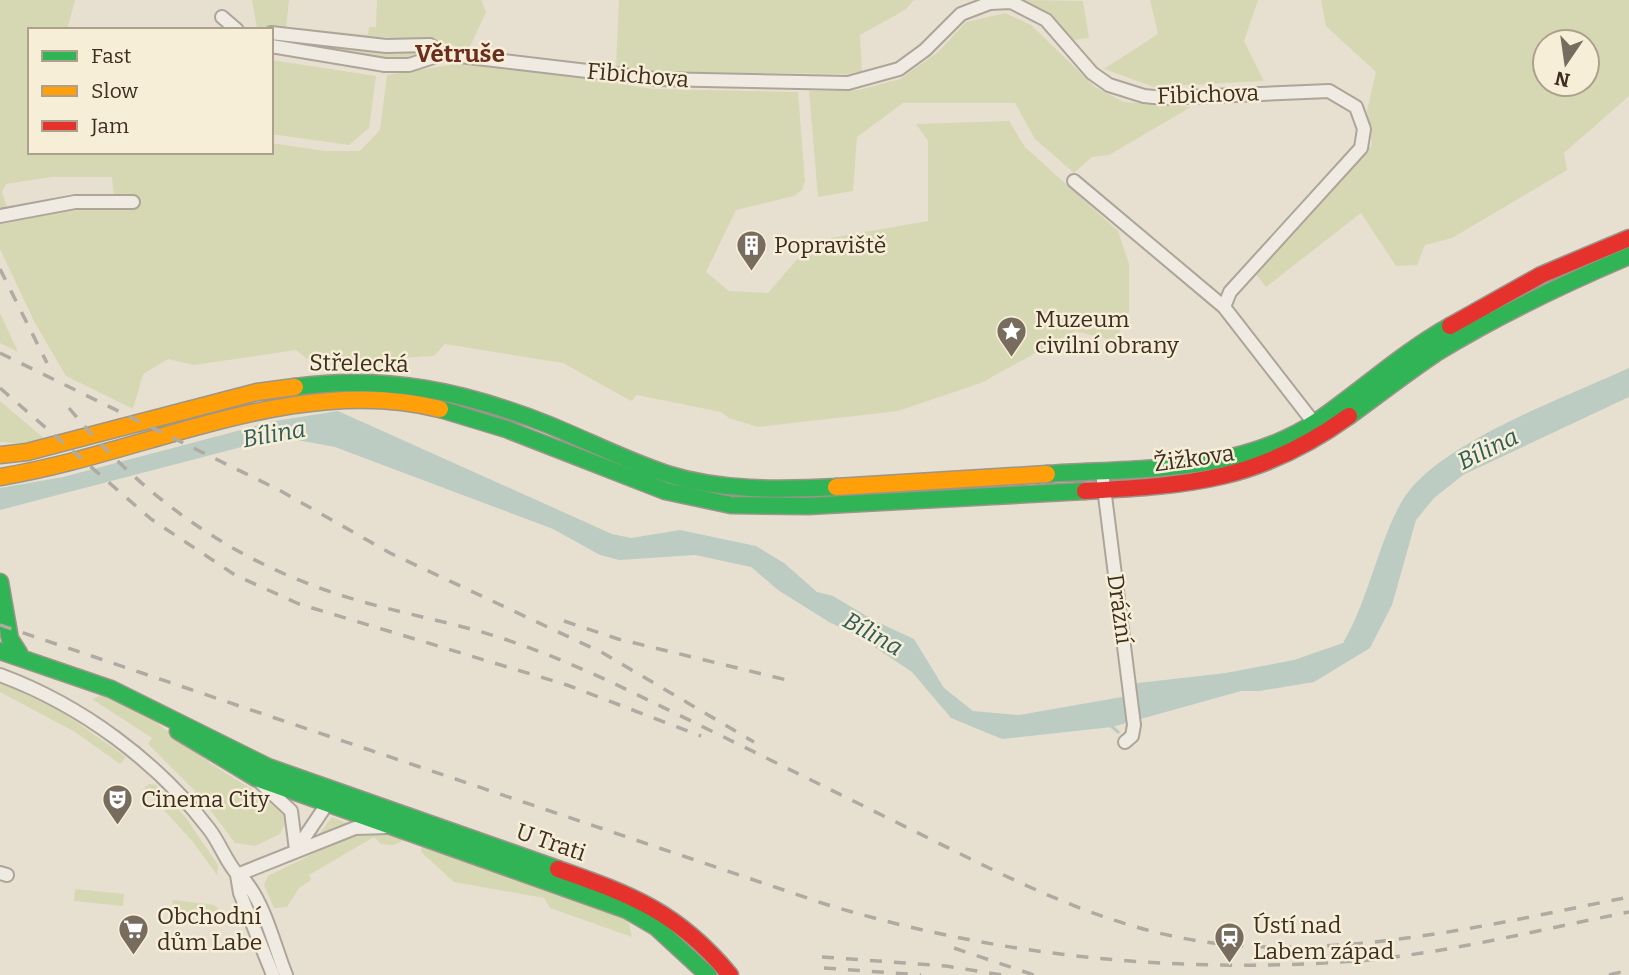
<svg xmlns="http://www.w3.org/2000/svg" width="1629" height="975" viewBox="0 0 1629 975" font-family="Bitter,serif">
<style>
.green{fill:#d6d7b3;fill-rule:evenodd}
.water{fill:#bcccc2}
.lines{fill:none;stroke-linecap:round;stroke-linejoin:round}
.stream{stroke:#bcccc2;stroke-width:3.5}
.street-casing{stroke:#ada599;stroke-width:16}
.fast-casing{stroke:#9c958a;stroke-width:19}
.slow-casing{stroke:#9c958a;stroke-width:19}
.jam-casing{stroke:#9c958a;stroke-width:19}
.street{stroke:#efebe3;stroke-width:12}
.fast{stroke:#30b455;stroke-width:16}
.slow{stroke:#ff9f0a;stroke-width:16}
.jam{stroke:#e5322d;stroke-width:16}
.rail{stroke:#afaaa2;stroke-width:3.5;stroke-dasharray:12 12;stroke-linecap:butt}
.labels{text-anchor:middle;stroke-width:5;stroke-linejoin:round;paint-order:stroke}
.street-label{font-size:23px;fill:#3d2e20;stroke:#f7eed8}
.poi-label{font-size:23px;fill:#3d2e20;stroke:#f7eed8;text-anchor:start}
.neighbourhood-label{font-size:24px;font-weight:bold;fill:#6b2e1e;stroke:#f7eed8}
.water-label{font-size:24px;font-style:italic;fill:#2f5d5a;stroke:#f7eed8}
</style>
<rect width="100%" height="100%" fill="#e7e0d1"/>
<path class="green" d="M0 0H75L67 30H30V152H271V143L325 151H360L380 130 387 75 475 61 653 89 798 92 805 181 802 190 794 196 736 210 706 272 729 291 768 293 813 241 928 221V141L916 124 1009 121 1025 147 1118 231 1129 264V312L1115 341 1075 331 981 383 898 411 758 427 729 418 721 412 637 395 631 401 563 363 445 344 434 356 311 362 296 350 194 365 168 359 143 374 133 409 66 376 35 323 0 249ZM52 177H112L115 205 10 217 2 192 6 184Z
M252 0H289L286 27 368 35 369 27H376L377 0H481L486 12 469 49 432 41 257 28Z
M619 0H914L905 10 860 35 862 71 848 74 655 72 616 68Z
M1022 0 1083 1 1089 38 1072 40 1050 16Z
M1150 0H1258L1244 41 1264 81 1154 87 1104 69 1158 34Z
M1321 0H1629V96L1564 153 1567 170 1452 238 1425 245 1417 265 1396 266 1361 213 1266 287 1256 274 1372 145 1367 111 1376 72 1326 26ZM1545 42H1587V84H1545Z
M1005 13 1031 25 1095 87 1124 102 1191 107 1109 155 1092 157 1074 173 1035 139 1015 103H903L857 137 853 191 818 197 809 91 859 90 900 79 938 52 966 22Z
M271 36 429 51 398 61 271 41Z
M271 60 376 76 369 128 349 145 271 134Z
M0 313 18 352 0 343Z
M0 401 46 440 31 444 0 442Z
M0 682 62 712 126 757 120 764 75 732 0 692Z
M103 695 133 705 213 765 277 805 287 820 280 834 255 846 235 843 199 795 148 744 152 738 92 699Z
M149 784 156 785 186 818 218 865 217 875 193 842 144 788Z
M332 817 347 823 320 836 319 834Z
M359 831 380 832 405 840 393 845 381 844 374 837 309 875 311 880 299 888 287 907 274 908 264 885 268 876Z
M422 846 621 915 629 924 632 937 550 908 544 898 454 882 421 852Z
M75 889 124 894 123 906 74 901Z
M173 900 214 905 229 918 171 912Z"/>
<path class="water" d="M1629 368V397L1463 475 1434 498 1416 520 1392 605 1370 648 1314 682 1259 691H1241L1112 727 1002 739 951 718 912 672 858 636 829 622 778 590 751 567 695 555 619 560 600 555 553 529 335 447 286 438 268 440 0 510V488L63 477 275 421 338 411 612 534 631 538 680 530 756 546 784 563 817 592 833 596 875 621 914 639 944 688 973 711 1019 715 1122 697 1138 683 1226 673 1294 660 1343 643C1369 599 1377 545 1402 501 1436 443 1567 397 1629 368Z"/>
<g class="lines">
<path class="stream" d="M1109 724 1118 732"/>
<defs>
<path id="street" d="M222 17 237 30
M271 33 386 46 430 45 443 54
M271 46 385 65H409L443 54 655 79 848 83 899 69 925 50 961 14 990 3 1011 2 1046 20 1092 73 1109 85 1144 96 1164 98 1329 91 1356 107 1364 129 1361 148 1230 292 1224 307 1314 423
M1074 181 1224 307
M0 216 75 202H133
M1102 472 1134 725 1132 736 1125 742
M0 675C81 705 157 761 209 829 220 843 226 862 238 875 241 879 243 878 246 882 266 908 274 945 286 975
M259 781 291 811 296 850
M296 850 331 798
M0 873 7 875
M237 875 355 828 388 827
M237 875 240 893 273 975"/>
<path id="fast" d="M295 387C387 375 463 391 549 425 588 441 627 461 667 474 721 491 780 490 836 487
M440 409 506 429 665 491 731 505 808 506 1085 491
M1349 416C1378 395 1406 373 1436 353 1498 315 1563 284 1629 256
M1047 474C1137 468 1237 474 1316 422 1361 391 1402 353 1450 326
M0 582 10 639 19 653
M0 651 111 689 268 767 558 869
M178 731 256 778 627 910 656 927 708 975"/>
<path id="slow" d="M0 455 27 452 257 392 295 387
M0 477C143 454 296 372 440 409
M836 487 1047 474"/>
<path id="jam" d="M1450 326 1541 275 1629 238
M1085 491C1191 485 1259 481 1349 416
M558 869C632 895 678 912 730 975"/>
</defs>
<use href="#street" class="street-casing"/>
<use href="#fast" class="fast-casing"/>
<use href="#slow" class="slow-casing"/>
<use href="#jam" class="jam-casing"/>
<use href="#street" class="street"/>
<use href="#fast" class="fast"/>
<use href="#slow" class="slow"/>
<use href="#jam" class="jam"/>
<path class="rail" d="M0 269 47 363
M0 353 279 490 390 553 603 653 754 742
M0 388 151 519 235 575 299 604 567 685 701 736
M69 408C134 487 215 549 312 585 363 605 418 615 471 629 519 642 565 661 611 682 710 730 809 779 908 828 1012 879 1113 935 1232 945 1361 956 1503 922 1629 897
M564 621 618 639 795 682
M0 625 825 904C1002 958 1184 975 1369 960 1456 951 1543 929 1629 912
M954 948 1034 975
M822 957 946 966 1002 975
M824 968 921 975
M1609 975 1629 970"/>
</g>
<defs>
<symbol id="building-pin" viewBox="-11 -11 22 30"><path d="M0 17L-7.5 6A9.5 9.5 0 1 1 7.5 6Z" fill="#786c5e" stroke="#f7eed8"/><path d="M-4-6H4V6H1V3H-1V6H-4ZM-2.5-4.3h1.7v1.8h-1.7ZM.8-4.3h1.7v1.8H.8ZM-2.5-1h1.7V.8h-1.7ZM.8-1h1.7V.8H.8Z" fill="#fff"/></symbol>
<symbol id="sight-pin" viewBox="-11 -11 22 30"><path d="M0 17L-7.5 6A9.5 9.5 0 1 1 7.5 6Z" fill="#786c5e" stroke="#f7eed8"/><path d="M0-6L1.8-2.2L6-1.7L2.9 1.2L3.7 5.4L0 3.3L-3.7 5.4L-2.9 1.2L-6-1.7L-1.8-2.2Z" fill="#fff"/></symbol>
<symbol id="theatre-pin" viewBox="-11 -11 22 30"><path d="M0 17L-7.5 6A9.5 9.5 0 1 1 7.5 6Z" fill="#786c5e" stroke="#f7eed8"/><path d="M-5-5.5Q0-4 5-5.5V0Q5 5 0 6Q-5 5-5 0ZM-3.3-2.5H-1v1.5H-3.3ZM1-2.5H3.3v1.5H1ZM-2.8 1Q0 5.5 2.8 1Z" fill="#fff"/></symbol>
<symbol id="supermarket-pin" viewBox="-11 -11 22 30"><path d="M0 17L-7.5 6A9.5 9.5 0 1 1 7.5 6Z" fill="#786c5e" stroke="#f7eed8"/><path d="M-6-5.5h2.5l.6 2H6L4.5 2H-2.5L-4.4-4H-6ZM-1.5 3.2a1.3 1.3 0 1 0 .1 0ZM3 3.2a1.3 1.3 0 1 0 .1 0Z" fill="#fff"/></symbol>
<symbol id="station-pin" viewBox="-11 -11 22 30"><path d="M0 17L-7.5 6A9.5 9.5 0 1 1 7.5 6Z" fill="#786c5e" stroke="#f7eed8"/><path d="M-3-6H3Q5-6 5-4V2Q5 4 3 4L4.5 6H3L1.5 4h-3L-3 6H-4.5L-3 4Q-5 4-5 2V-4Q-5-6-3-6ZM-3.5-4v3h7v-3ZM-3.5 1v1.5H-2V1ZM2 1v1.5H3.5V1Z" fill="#fff"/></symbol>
</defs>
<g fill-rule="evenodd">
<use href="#building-pin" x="734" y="228" width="35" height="47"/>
<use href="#sight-pin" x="994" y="314" width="35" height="47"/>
<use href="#theatre-pin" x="100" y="782" width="35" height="47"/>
<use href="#supermarket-pin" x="116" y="912" width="35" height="47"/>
<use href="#station-pin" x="1212" y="920" width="35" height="47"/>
</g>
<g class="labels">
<g class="street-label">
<text transform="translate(638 75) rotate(5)" y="8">Fibichova</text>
<text transform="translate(1208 94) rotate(-2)" y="8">Fibichova</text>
<text transform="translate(359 363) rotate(1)" y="8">Střelecká</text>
<text transform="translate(1194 458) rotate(-8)" y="8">Žižkova</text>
<text transform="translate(1120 609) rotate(82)" y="8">Drážní</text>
<text transform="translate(551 842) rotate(19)" y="8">U Trati</text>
</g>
<g class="poi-label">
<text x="774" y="253">Popraviště</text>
<text x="1035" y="327">Muzeum<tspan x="1035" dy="26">civilní obrany</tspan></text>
<text x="141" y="807">Cinema City</text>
<text x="157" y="924">Obchodní<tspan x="157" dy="26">dům Labe</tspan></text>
<text x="1253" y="933">Ústí nad<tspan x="1253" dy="26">Labem západ</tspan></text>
</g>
<g class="neighbourhood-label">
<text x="460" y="62">Větruše</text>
</g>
<g class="water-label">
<text transform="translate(274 434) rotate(-10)" y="8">Bílina</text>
<text transform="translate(1488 449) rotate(-26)" y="8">Bílina</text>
<text transform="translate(873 634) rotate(29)" y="8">Bílina</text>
</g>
</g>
<rect x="28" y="28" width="245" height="126" fill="#f7eed8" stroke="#ada18e" stroke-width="2"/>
<rect x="42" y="51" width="35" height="10" fill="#30b455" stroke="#ada18e" stroke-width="2"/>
<text x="91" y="63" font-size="21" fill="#3d2e20">Fast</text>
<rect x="42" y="86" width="35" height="10" fill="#ff9f0a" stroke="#ada18e" stroke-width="2"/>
<text x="91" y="98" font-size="21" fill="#3d2e20">Slow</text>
<rect x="42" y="121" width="35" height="10" fill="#e5322d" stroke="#ada18e" stroke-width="2"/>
<text x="91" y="133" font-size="21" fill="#3d2e20">Jam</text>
<g transform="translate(1566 63) rotate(193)"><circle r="33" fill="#f7eed8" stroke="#ada18e" stroke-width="2"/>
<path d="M0-5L12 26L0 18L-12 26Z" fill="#786c5e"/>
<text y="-10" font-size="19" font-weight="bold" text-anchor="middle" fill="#3d2e20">N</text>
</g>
</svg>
